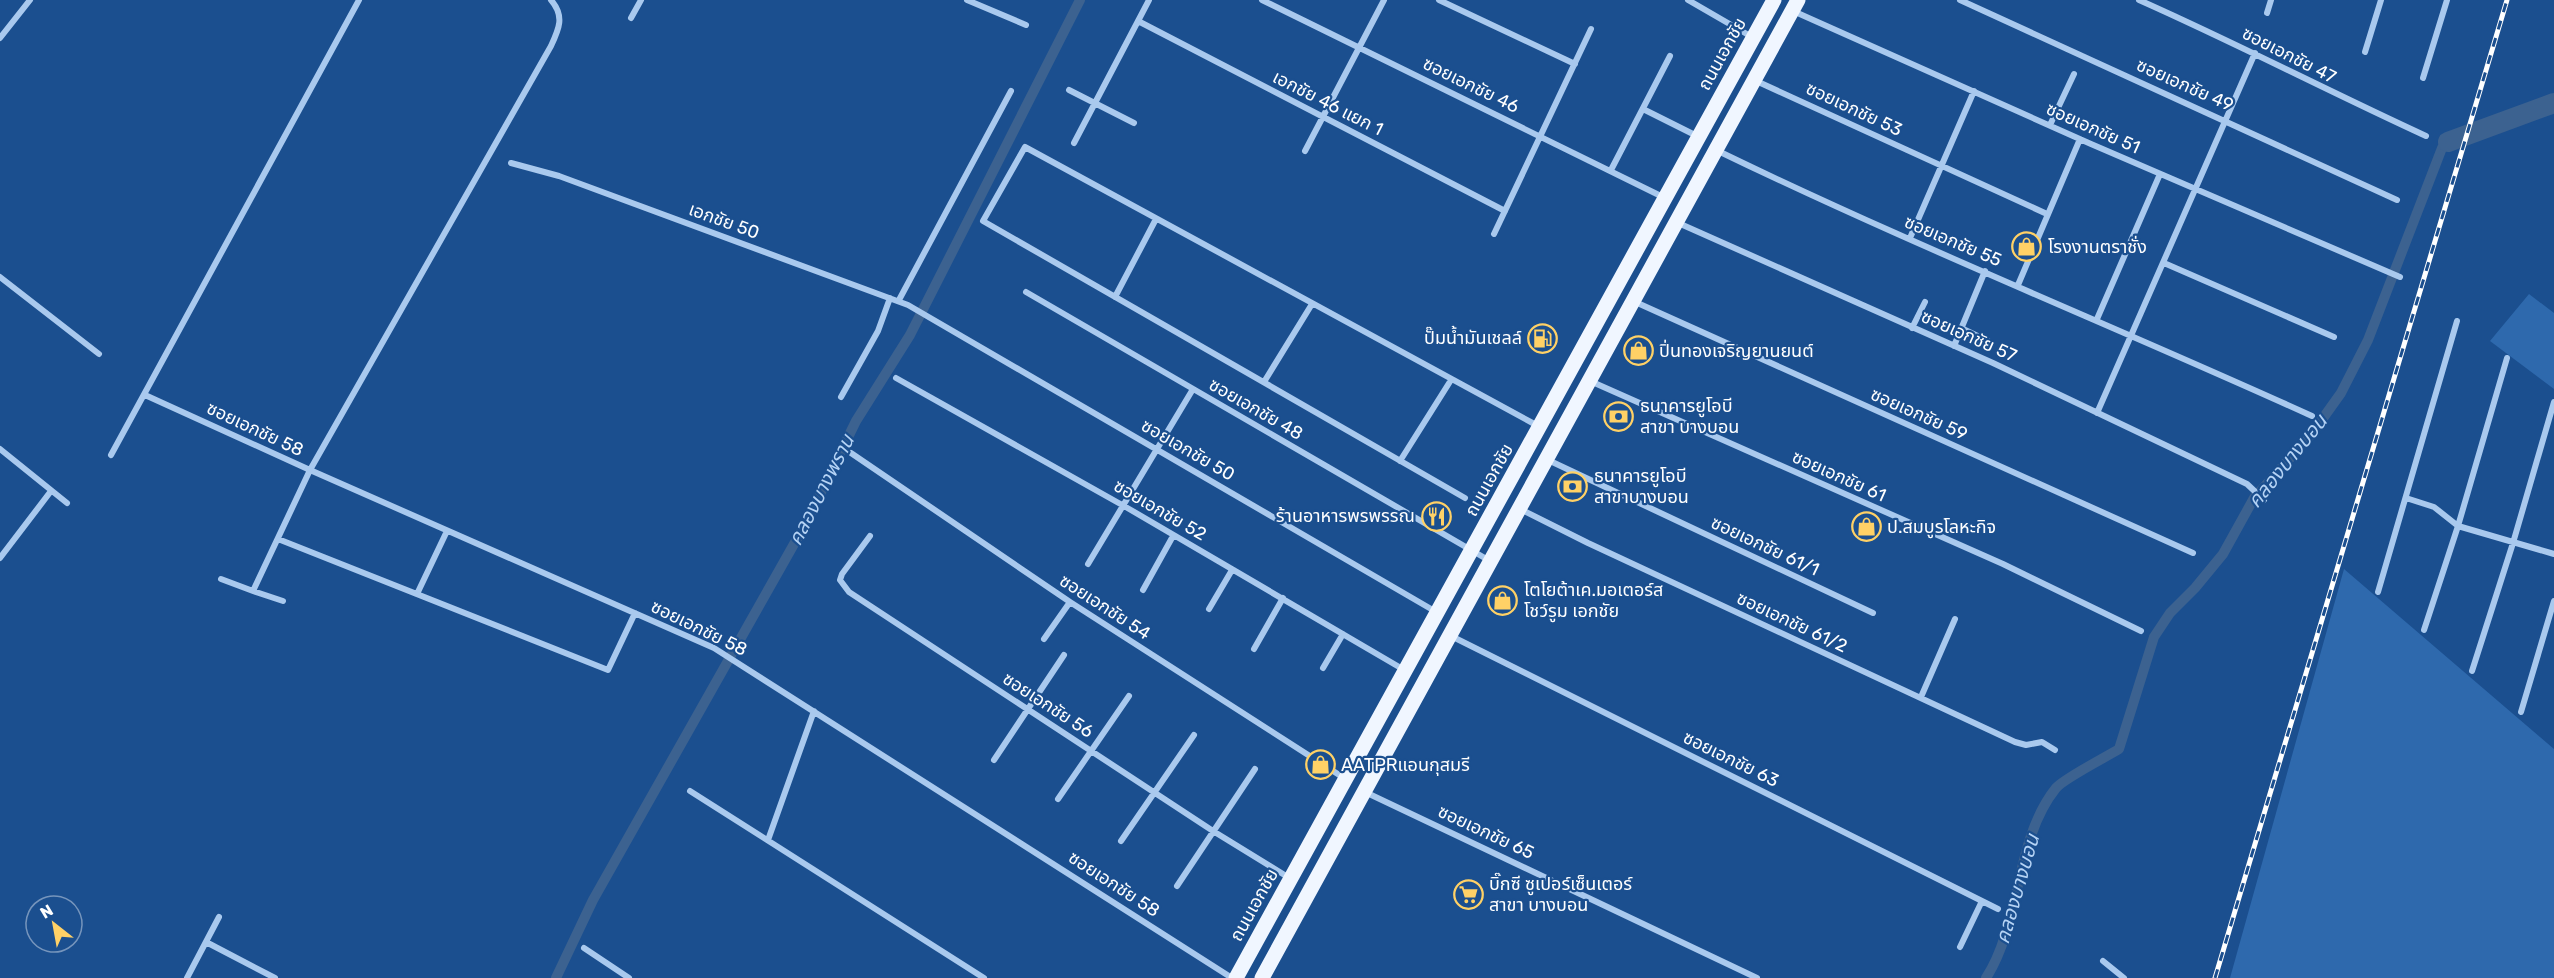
<svg xmlns="http://www.w3.org/2000/svg" width="2554" height="978" viewBox="0 0 2554 978" font-family="Rubik,'Noto Sans Thai',sans-serif">
<style>
.green{fill:#2e69ad}
.lines{fill:none;stroke-linecap:round;stroke-linejoin:round}
.canal{stroke:#3c6290;stroke-width:10}
.river{stroke:#3c6290;stroke-width:20}
.street{stroke:#a9c9ee;stroke-width:6}
.primary{stroke:#f0f6ff;stroke-width:15}
.rail-casing{stroke:#fff;stroke-width:5}
.rail{stroke:#1b4f8f;stroke-width:3;stroke-dasharray:9;stroke-linecap:butt}
.labels{text-anchor:middle;stroke-width:4.5;stroke-linejoin:round;paint-order:stroke}
.street-label{font-size:18px;fill:#fff;stroke:#1b4f8f}
.poi-label{font-size:18px;fill:#fff;stroke:#1b4f8f;text-anchor:start}
.water-label{font-size:20px;font-style:italic;fill:#b5d3f5;stroke:#1b4f8f}
</style>
<rect width="100%" height="100%" fill="#1b4f8f"/>
<path class="green" d="M2529 294 2554 313V389L2490 341Z
M2344 569 2554 749V978H2230Z"/>
<g class="lines">
<path class="canal" d="M556 978 593 900 807 521 856 421 910 335 1080 0
M1986 978C2022 922 2014 840 2056 788 2063 779 2106 757 2119 749L2154 637 2170 613 2195 588 2223 554 2254 498 2311 435 2341 393 2368 340 2442 148 2448 142"/>
<path class="river" d="M2448 142 2554 103"/>
<path class="street" d="M967 0 1026 25
M1262 0 1665 198
M1439 0 1575 64
M1688 0 1752 37
M1960 0 2397 200
M2139 0C2236 43 2330 92 2426 136
M1793 11 2091 144 2400 277
M2267 13 2271 0
M631 18 641 0
M1138 21 1505 211
M0 38 30 0
M2365 52 2381 0
M2423 78 2447 0
M1754 80 2047 214
M1069 90 1134 123
M1643 109 1699 137
M2050 125 2074 74
M1074 143 1149 0
M1716 150C1912 245 2114 326 2312 416
M1305 151 1384 0
M511 163 559 176 908 305 1438 613
M1611 170 1670 56
M1676 222 1993 363 2247 484 2264 500
M1494 234 1591 29
M1910 238 1974 91
M2164 263 2334 337
M0 277 99 354
M2018 285 2080 139
M1026 292 1490 561
M1115 297 1156 219
M899 300 1011 91
M1633 301 2193 553
M2097 319 2160 174
M1912 328 1925 302
M1961 328 1988 341
M1954 346 1985 271
M896 378 1124 506 1406 671
M1590 381 2003 564 2141 631
M1264 382 1312 304
M145 395 310 470 714 648 1232 978
M841 397 878 331 890 298
M2097 413 2255 53
M0 449 67 503
M851 453 1070 602 1344 778
M111 455 359 0
M1548 460 1873 613
M1400 461 1451 380
M1465 498 983 221 1025 147 1540 427
M2406 498 2434 507 2458 526 2554 554
M1520 509 1588 543 2015 742 2026 745 2042 742 2055 750
M870 536 842 574 840 580 849 592 1213 831 1291 879
M278 539 608 670 635 613
M0 558 51 491
M1088 564 1193 389
M221 579 253 591 310 470 551 46C559 29 565 16 551 0
M1143 590 1173 536
M253 591 283 601
M2378 592 2457 321
M417 594 447 531
M1209 609 1232 570
M2424 630 2458 526 2507 358
M1451 636 1998 909
M1044 639 1070 602
M1254 649 1283 598
M1323 668 1343 634
M2472 671 2513 543 2554 402
M1921 697 1955 619
M2521 712 2554 601
M994 760 1064 655
M690 791 984 978
M1365 792 1757 978
M1058 799 1129 696
M768 840 814 711
M1121 841 1194 735
M1177 886 1255 769
M206 942 275 978
M1960 947 1982 901
M584 948 629 978
M2103 961 2124 978
M187 978 219 917"/>
<path class="primary" d="M1236 978 1774 0
M1262 978 1798 0"/>
<defs>
<path id="rail" d="M2215 978 2507 0"/>
</defs>
<use href="#rail" class="rail-casing"/>
<use href="#rail" class="rail"/>
</g>
<defs>
<symbol id="shop-ring" viewBox="-11 -11 22 22"><circle r="9.5" fill="#1b4f8f" stroke="#ffd166" stroke-width="1.5"/><path d="M-5-2.5h2.3a2.7 3.5 0 0 1 5.4 0H5L5.5 6h-11ZM-1.5-2.5h3a1.5 2.3 0 0 0-3 0Z" fill="#ffd166"/></symbol>
<symbol id="fuel-ring" viewBox="-11 -11 22 22"><circle r="9.5" fill="#1b4f8f" stroke="#ffd166" stroke-width="1.5"/><path d="M-5.5-6h7V0h2V4h1.3V-2.5L3-4.5l.8-.8L6-3V5H2.5V1h-1V6h-7ZM-4.2-4.7v3.2H.2V-4.7Z" fill="#ffd166"/></symbol>
<symbol id="bank-ring" viewBox="-11 -11 22 22"><circle r="9.5" fill="#1b4f8f" stroke="#ffd166" stroke-width="1.5"/><path d="M-6-4H6V4H-6ZM0-2.3a2.3 2.3 0 1 0 0 4.6a2.3 2.3 0 1 0 0-4.6Z" fill="#ffd166"/></symbol>
<symbol id="restaurant-ring" viewBox="-11 -11 22 22"><circle r="9.5" fill="#1b4f8f" stroke="#ffd166" stroke-width="1.5"/><path d="M-5-6h1v4h1v-4h1v4h1v-4h1v5L-1.5 .5V6h-2V.5L-5-1ZM5-6V6H3V1.5H1.5Q1.5-4 5-6Z" fill="#ffd166"/></symbol>
<symbol id="supermarket-ring" viewBox="-11 -11 22 22"><circle r="9.5" fill="#1b4f8f" stroke="#ffd166" stroke-width="1.5"/><path d="M-6-5.5h2.5l.6 2H6L4.5 2H-2.5L-4.4-4H-6ZM-1.5 3.2a1.3 1.3 0 1 0 .1 0ZM3 3.2a1.3 1.3 0 1 0 .1 0Z" fill="#ffd166"/></symbol>
</defs>
<g fill-rule="evenodd">
<use href="#shop-ring" x="2010" y="230" width="33" height="33"/>
<use href="#fuel-ring" x="1526" y="322" width="33" height="33"/>
<use href="#shop-ring" x="1622" y="334" width="33" height="33"/>
<use href="#bank-ring" x="1602" y="400" width="33" height="33"/>
<use href="#bank-ring" x="1556" y="470" width="33" height="33"/>
<use href="#restaurant-ring" x="1420" y="500" width="33" height="33"/>
<use href="#shop-ring" x="1850" y="510" width="33" height="33"/>
<use href="#shop-ring" x="1486" y="584" width="33" height="33"/>
<use href="#shop-ring" x="1304" y="748" width="33" height="33"/>
<use href="#supermarket-ring" x="1452" y="878" width="33" height="33"/>
</g>
<g class="labels">
<g class="street-label">
<text transform="translate(1722 54) rotate(-61)" y="6">ถนนเอกชัย</text>
<text transform="translate(2289 55) rotate(27)" y="6">ซอยเอกชัย 47</text>
<text transform="translate(1471 85) rotate(26)" y="6">ซอยเอกชัย 46</text>
<text transform="translate(2185 85) rotate(24)" y="6">ซอยเอกชัย 49</text>
<text transform="translate(1328 103) rotate(27)" y="6">เอกชัย 46 แยก 1</text>
<text transform="translate(1854 109) rotate(25)" y="6">ซอยเอกชัย 53</text>
<text transform="translate(2093 128) rotate(24)" y="6">ซอยเอกชัย 51</text>
<text transform="translate(724 221) rotate(20)" y="6">เอกชัย 50</text>
<text transform="translate(1953 241) rotate(23)" y="6">ซอยเอกชัย 55</text>
<text transform="translate(1969 336) rotate(24)" y="6">ซอยเอกชัย 57</text>
<text transform="translate(1256 409) rotate(30)" y="6">ซอยเอกชัย 48</text>
<text transform="translate(1919 414) rotate(24)" y="6">ซอยเอกชัย 59</text>
<text transform="translate(255 429) rotate(25)" y="6">ซอยเอกชัย 58</text>
<text transform="translate(1188 450) rotate(30)" y="6">ซอยเอกชัย 50</text>
<text transform="translate(1839 476) rotate(24)" y="6">ซอยเอกชัย 61</text>
<text transform="translate(1489 480) rotate(-61)" y="6">ถนนเอกชัย</text>
<text transform="translate(1160 510) rotate(30)" y="6">ซอยเอกชัย 52</text>
<text transform="translate(1765 546) rotate(25)" y="6">ซอยเอกชัย 61/1</text>
<text transform="translate(1105 607) rotate(33)" y="6">ซอยเอกชัย 54</text>
<text transform="translate(1792 622) rotate(25)" y="6">ซอยเอกชัย 61/2</text>
<text transform="translate(699 628) rotate(26)" y="6">ซอยเอกชัย 58</text>
<text transform="translate(1048 705) rotate(33)" y="6">ซอยเอกชัย 56</text>
<text transform="translate(1731 759) rotate(26)" y="6">ซอยเอกชัย 63</text>
<text transform="translate(1486 832) rotate(25)" y="6">ซอยเอกชัย 65</text>
<text transform="translate(1114 884) rotate(33)" y="6">ซอยเอกชัย 58</text>
<text transform="translate(1254 905) rotate(-61)" y="6">ถนนเอกชัย</text>
</g>
<g class="poi-label">
<text x="2048" y="253">โรงงานตราชั่ง</text>
<text x="1522" y="344" text-anchor="end">ปั๊มน้ำมันเชลล์</text>
<text x="1659" y="357">ปิ่นทองเจริญยานยนต์</text>
<text x="1640" y="412">ธนาคารยูโอบี<tspan x="1640" dy="21">สาขา บางบอน</tspan></text>
<text x="1594" y="482">ธนาคารยูโอบี<tspan x="1594" dy="21">สาขาบางบอน</tspan></text>
<text x="1415" y="522" text-anchor="end">ร้านอาหารพรพรรณ</text>
<text x="1887" y="533">ป.สมบูรโลหะกิจ</text>
<text x="1524" y="596">โตโยต้าเค.มอเตอร์ส<tspan x="1524" dy="21">โชว์รูม เอกชัย</tspan></text>
<text x="1341" y="771">AATPRแอนกุสมรี</text>
<text x="1489" y="890">บิ๊กซี ซูเปอร์เซ็นเตอร์<tspan x="1489" dy="21">สาขา บางบอน</tspan></text>
</g>
<g class="water-label">
<text transform="translate(2287 461) rotate(-51)" y="7">คลองบางบอน</text>
<text transform="translate(821 490) rotate(-63)" y="7">คลองบางพราน</text>
<text transform="translate(2017 889) rotate(-74)" y="7">คลองบางบอน</text>
</g>
</g>
<g transform="translate(54 924) rotate(329)"><circle r="28" fill="#1b4f8f" stroke="#7695bc" stroke-width="1.5"/>
<path d="M0-4.5L10 22L0 15L-10 22Z" fill="#ffd166"/>
<text y="-9" font-size="16" font-weight="bold" text-anchor="middle" fill="#ffffff">N</text>
</g>
</svg>
